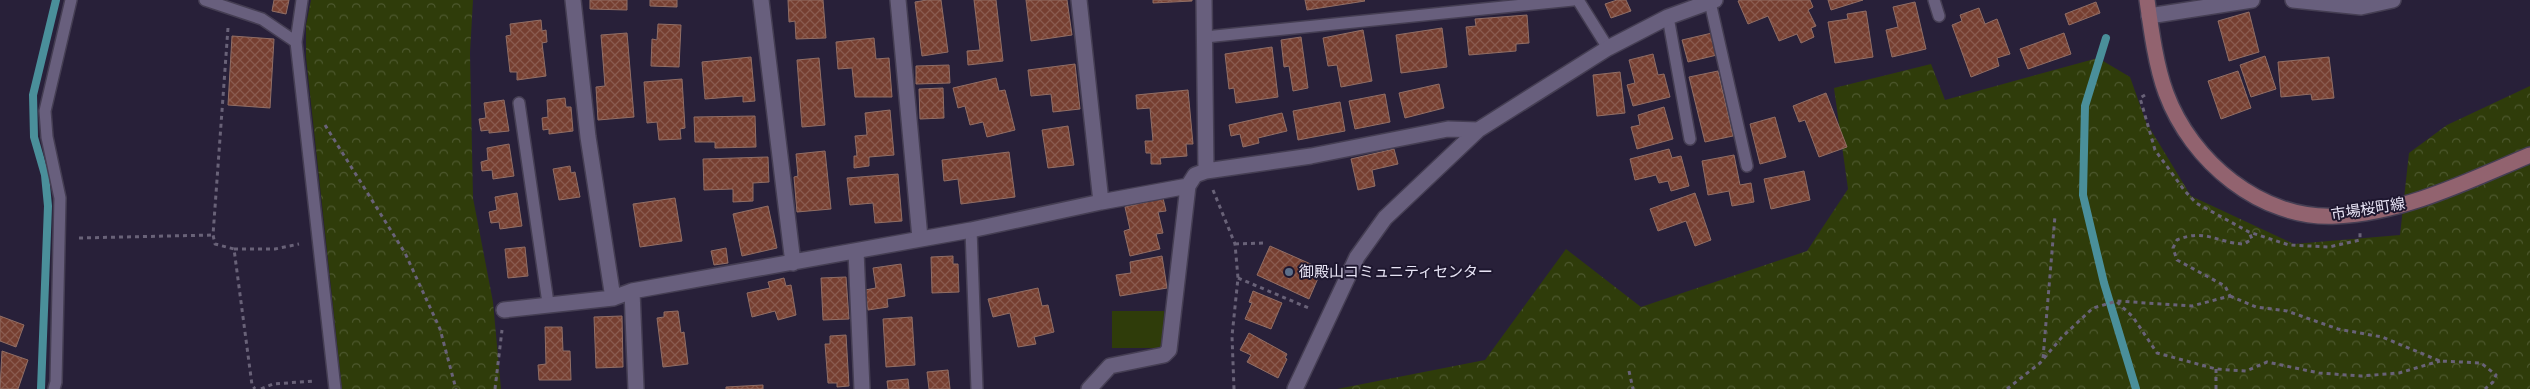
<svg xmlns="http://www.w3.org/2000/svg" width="2530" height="389" viewBox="0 0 2530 389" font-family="Rubik,'Noto Sans JP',sans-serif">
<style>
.forest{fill:url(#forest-crowns)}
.park{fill:#2f3c0a}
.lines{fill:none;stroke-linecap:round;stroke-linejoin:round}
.stream{stroke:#4a8f9a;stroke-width:8}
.building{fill:url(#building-cross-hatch);stroke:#916e65}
.lane-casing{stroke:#453e53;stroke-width:14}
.street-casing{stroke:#453e53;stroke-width:18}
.secondary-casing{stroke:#453e53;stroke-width:18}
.path{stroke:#696278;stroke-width:3;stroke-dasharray:4 4;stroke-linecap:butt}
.lane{stroke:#685f7d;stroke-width:11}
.street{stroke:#685f7d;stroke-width:15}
.secondary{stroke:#92636f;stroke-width:15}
.service-dot{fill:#5c6f8a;stroke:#1e172f;stroke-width:2}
.labels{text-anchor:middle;stroke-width:4;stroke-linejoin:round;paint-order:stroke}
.street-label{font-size:15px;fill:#e8e4f5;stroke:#1e172f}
.poi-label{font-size:15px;fill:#e8e4f5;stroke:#1e172f;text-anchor:start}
</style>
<defs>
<pattern id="forest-crowns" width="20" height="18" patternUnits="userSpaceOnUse" patternTransform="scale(1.25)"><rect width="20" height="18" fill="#2f3c0a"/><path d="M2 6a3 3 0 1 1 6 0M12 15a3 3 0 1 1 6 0" fill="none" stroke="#4d582e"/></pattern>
<pattern id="building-cross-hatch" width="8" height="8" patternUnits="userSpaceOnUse" patternTransform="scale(1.25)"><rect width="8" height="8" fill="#763f31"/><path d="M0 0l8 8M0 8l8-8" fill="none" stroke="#8a5b4f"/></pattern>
</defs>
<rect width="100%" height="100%" fill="#282039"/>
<path class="forest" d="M311 0H473L470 53 473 198 493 302 501 389H342L306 57V25Z
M2098 58 2130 77 2146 122 2191 196 2294 244 2400 235 2409 153 2447 125 2530 86V389H1337L1485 360 1566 249 1641 307 1807 251 1848 189 1834 88 1931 64 1945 100Z"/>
<path class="park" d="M1112 311H1164L1163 348H1112Z"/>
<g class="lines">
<path class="stream" d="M2106 38 2085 106 2083 195 2104 283 2136 389
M41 389 48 206 45 175 34 137 33 95 56 0"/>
</g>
<path class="building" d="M274 0H289L286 14 272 11Z
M590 0H627V10L590 9Z
M650 0H677V7L650 6Z
M788 0H823L826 38 796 39 795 21 789 22Z
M927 0H941L948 52 922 56 915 2Z
M974 0H996L1003 61 968 65 967 51 980 50Z
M1026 0H1067L1072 35 1031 41Z
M1153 0H1192V1L1153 3Z
M1305 0H1364L1365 1 1307 10Z
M1617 0H1626L1631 11 1611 18 1605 4Z
M1740 0H1810L1813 7 1808 10 1816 26 1811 28 1814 37 1801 43 1797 34 1779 41 1768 16 1748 24 1738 1Z
M1828 0H1863L1831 10Z
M1915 2 1926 49 1892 57 1886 30 1898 27 1893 7Z
M2096 2 2100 13 2069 25 2065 14Z
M1979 8 1985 24 1997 19 2010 54 1997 58 1999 66 1971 77 1952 25 1962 21 1960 15Z
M1866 11 1873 57 1835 63 1828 22 1848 19 1847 14Z
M2249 12 2259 52 2229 61 2218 21Z
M1527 15 1529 43 1516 44V51L1469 55 1466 27 1476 26 1475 19Z
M541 20 542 31 546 30 547 42 542 43 546 76 517 80V72H510L506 36 511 35 510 24Z
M658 24 681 25 679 67 651 66 652 39 657 40Z
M1442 28 1447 67 1401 73 1396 35Z
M1363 30 1372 81 1341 87 1337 65 1328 66 1323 38Z
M627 33 634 117 598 120 596 87 605 86 601 35Z
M1712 33 1717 55 1688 62 1682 40Z
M2064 33 2071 54 2028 69 2020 49Z
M232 36 274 39 270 108 228 105Z
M1301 37 1308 88 1293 91 1289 66 1284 67 1281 40Z
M874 38 876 59 889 58 892 97H855L852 68 838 69 836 42Z
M1272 47 1278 97 1236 103 1234 88 1229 89 1225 54Z
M1653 54 1658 75 1664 74 1670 97 1633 106 1627 85 1635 83 1629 60Z
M2265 56 2276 89 2251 97 2240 65Z
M751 57 755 101 743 102V96L705 99 702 62Z
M2329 57 2334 98 2312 100 2311 94 2281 97 2278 62Z
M819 58 825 125 802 127 797 60Z
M1075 64 1080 109 1053 112 1051 94 1031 96 1028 70Z
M949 65 950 83 916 84V66Z
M1718 71 1733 136 1705 142 1689 77Z
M2238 71 2251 108 2221 119 2208 81Z
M1620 72 1625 113 1597 116 1593 75Z
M996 78 999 91 1005 90 1015 130 987 137 983 122 970 125 965 106 958 108 953 88Z
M682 79 685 128 680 129 681 139 659 140 657 122 647 123 644 82Z
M1439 84 1444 108 1405 118 1399 93Z
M943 88 944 118 920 119 919 89Z
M1188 90 1193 144H1186L1187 156 1160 158 1161 164H1151V153H1146L1145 141H1153L1150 108 1137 109 1136 95Z
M1826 93 1847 147 1819 157 1805 120 1799 122 1793 106Z
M1385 94 1390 122 1355 129 1349 101Z
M565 98 566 107H571L573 131 549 134V129L543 130 542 118 548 117 547 100Z
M504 100 509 131 489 133V130L481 131 479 119 486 118 484 103Z
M1340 102 1345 131 1298 140 1293 111Z
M1664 107 1673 139 1637 149 1631 127 1640 125 1638 115Z
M890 110 894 155 869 157V166L854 168V156H857L855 136 867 135 865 113Z
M1282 113 1287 131 1258 138 1259 143 1243 147 1240 134 1231 136 1229 125Z
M755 116 756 147 715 148V142H695L694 117Z
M1775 117 1786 157 1760 164 1750 124Z
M1068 126 1074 165 1048 168 1042 130Z
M509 144 514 176 493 179 492 170 482 171 481 162 488 160 487 148Z
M1394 149 1398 164 1372 170 1375 186 1358 190 1351 159Z
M1669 149 1672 158 1681 156 1689 186 1671 191 1668 181 1659 183 1656 175 1635 180 1630 159Z
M825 151 831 209 797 212 794 177 798 176 796 154Z
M1009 152 1015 197 961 204 958 179 944 181 942 160Z
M1734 155 1740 185 1751 183 1754 202 1732 206 1729 191 1708 195 1702 161Z
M768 157 769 182 753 183V201L733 202V189L704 190 703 159Z
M570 166 571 173 575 172 580 197 559 200 553 169Z
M1804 171 1810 200 1771 209 1764 179Z
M898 174 902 221 875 223 873 203 850 205 847 178Z
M517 193 522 226 500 229 499 222 491 223 489 212 497 210 495 197Z
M1695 193 1711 240 1695 246 1686 221 1658 231 1650 209Z
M675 198 682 241 640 247 633 204Z
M1163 198 1166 211 1158 212 1163 233 1156 234 1160 249 1130 256 1124 231 1130 229 1125 207Z
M768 206 777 248 742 256 733 214Z
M1270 246 1322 269 1309 299 1257 275Z
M525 247 528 276 508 278 505 249Z
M726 248 728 263 714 265 711 251Z
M953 256V264H958L959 292 932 293 931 257Z
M1162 256 1167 288 1120 296 1116 275 1131 273 1130 262Z
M901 264 905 296 887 299 888 307 868 310 865 290 876 288 873 268Z
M846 277 849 319 823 320 821 278Z
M784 278 786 286 791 285 796 315 778 320 775 311 752 317 747 293 770 288 768 282Z
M1038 288 1042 306 1048 305 1054 332 1034 337 1036 344 1018 347 1010 313 993 317 988 299Z
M1253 291 1282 303 1271 329 1245 319 1252 303 1249 302Z
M678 311 681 333 684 332 688 364 663 367 657 318 664 317V312Z
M0 316 24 325 16 347 0 341Z
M622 316 623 367 596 368 594 317Z
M912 317 915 365 886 367 883 319Z
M545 327H562L563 351H570L571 380H539L538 365 546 364Z
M1249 333 1287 354 1285 358 1287 359 1278 378 1247 362 1251 355 1240 350Z
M846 335 849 386 837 387V383H828L825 344H830V336Z
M2 351 28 360 18 389H0Z
M948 370 950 389H929L927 372Z
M908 379 909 389H888L887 381Z
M763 385V389H726V387Z"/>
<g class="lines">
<defs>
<path id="lane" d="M205 0 262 19 296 42
M302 0 296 42 335 389
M1578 0 1608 48
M1934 0 1939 16
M1710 2 1747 166
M1668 17 1690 139
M1205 37 1573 0
M519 103 548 303
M971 230 977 389
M54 389 56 382 60 198 47 137 45 111 71 0"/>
<path id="street" d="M573 0 588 137 613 298
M761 0 793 263
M898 0 920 238
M1079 0 1101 202
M1204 0 1206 171
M2293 0 2361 7 2393 0
M2149 16 2252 0
M856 251 862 389
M632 291 636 389
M504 310 613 298 632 291 971 230 1101 202 1188 186 1195 175 1206 171 1311 156 1448 129 1478 130
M1089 389 1110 366 1164 355 1169 350 1188 186
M1295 389 1357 257 1385 218 1478 130 1608 48 1668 17 1715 0"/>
<path id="secondary" d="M2147 0C2151 29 2156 66 2166 93 2191 161 2261 220 2336 216 2404 213 2468 181 2530 155"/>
</defs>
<use href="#lane" class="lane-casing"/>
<use href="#street" class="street-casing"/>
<use href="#secondary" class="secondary-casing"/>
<path class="path" d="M228 28 213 235 215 244 234 249 252 385 255 389
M2145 95 2140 98 2155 150 2184 190 2196 203 2249 232 2289 245 2329 247 2360 240V233
M325 125 405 253 440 329 456 389
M1213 190 1235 244 1238 278 1232 336 1234 389
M79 238 213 235
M1235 244 1265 243
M234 249H275L299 244
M1238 278 1311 309
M2230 296 2256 307 2287 311 2338 329 2382 337 2440 361 2481 363 2496 375 2493 382 2485 389
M2117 302 2133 317 2157 353 2216 369 2246 371 2267 362 2319 373 2361 376 2399 373 2440 361
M2043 358 2055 216
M1629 371 1633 389
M261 389 273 384 314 381
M495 389 502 330
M2007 389 2040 363 2062 337 2093 308 2117 301 2192 306 2230 296 2225 286 2177 260 2173 248 2177 240C2205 228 2217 243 2244 244L2252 239 2249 232
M2216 389V369"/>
<use href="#lane" class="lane"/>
<use href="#street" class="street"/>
<use href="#secondary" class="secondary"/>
</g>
<circle class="service-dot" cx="1289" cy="272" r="5"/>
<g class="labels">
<g class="street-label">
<text transform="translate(2368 209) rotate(-9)" y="5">市場桜町線</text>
</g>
<g class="poi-label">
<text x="1299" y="277">御殿山コミュニティセンター</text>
</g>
</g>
</svg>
